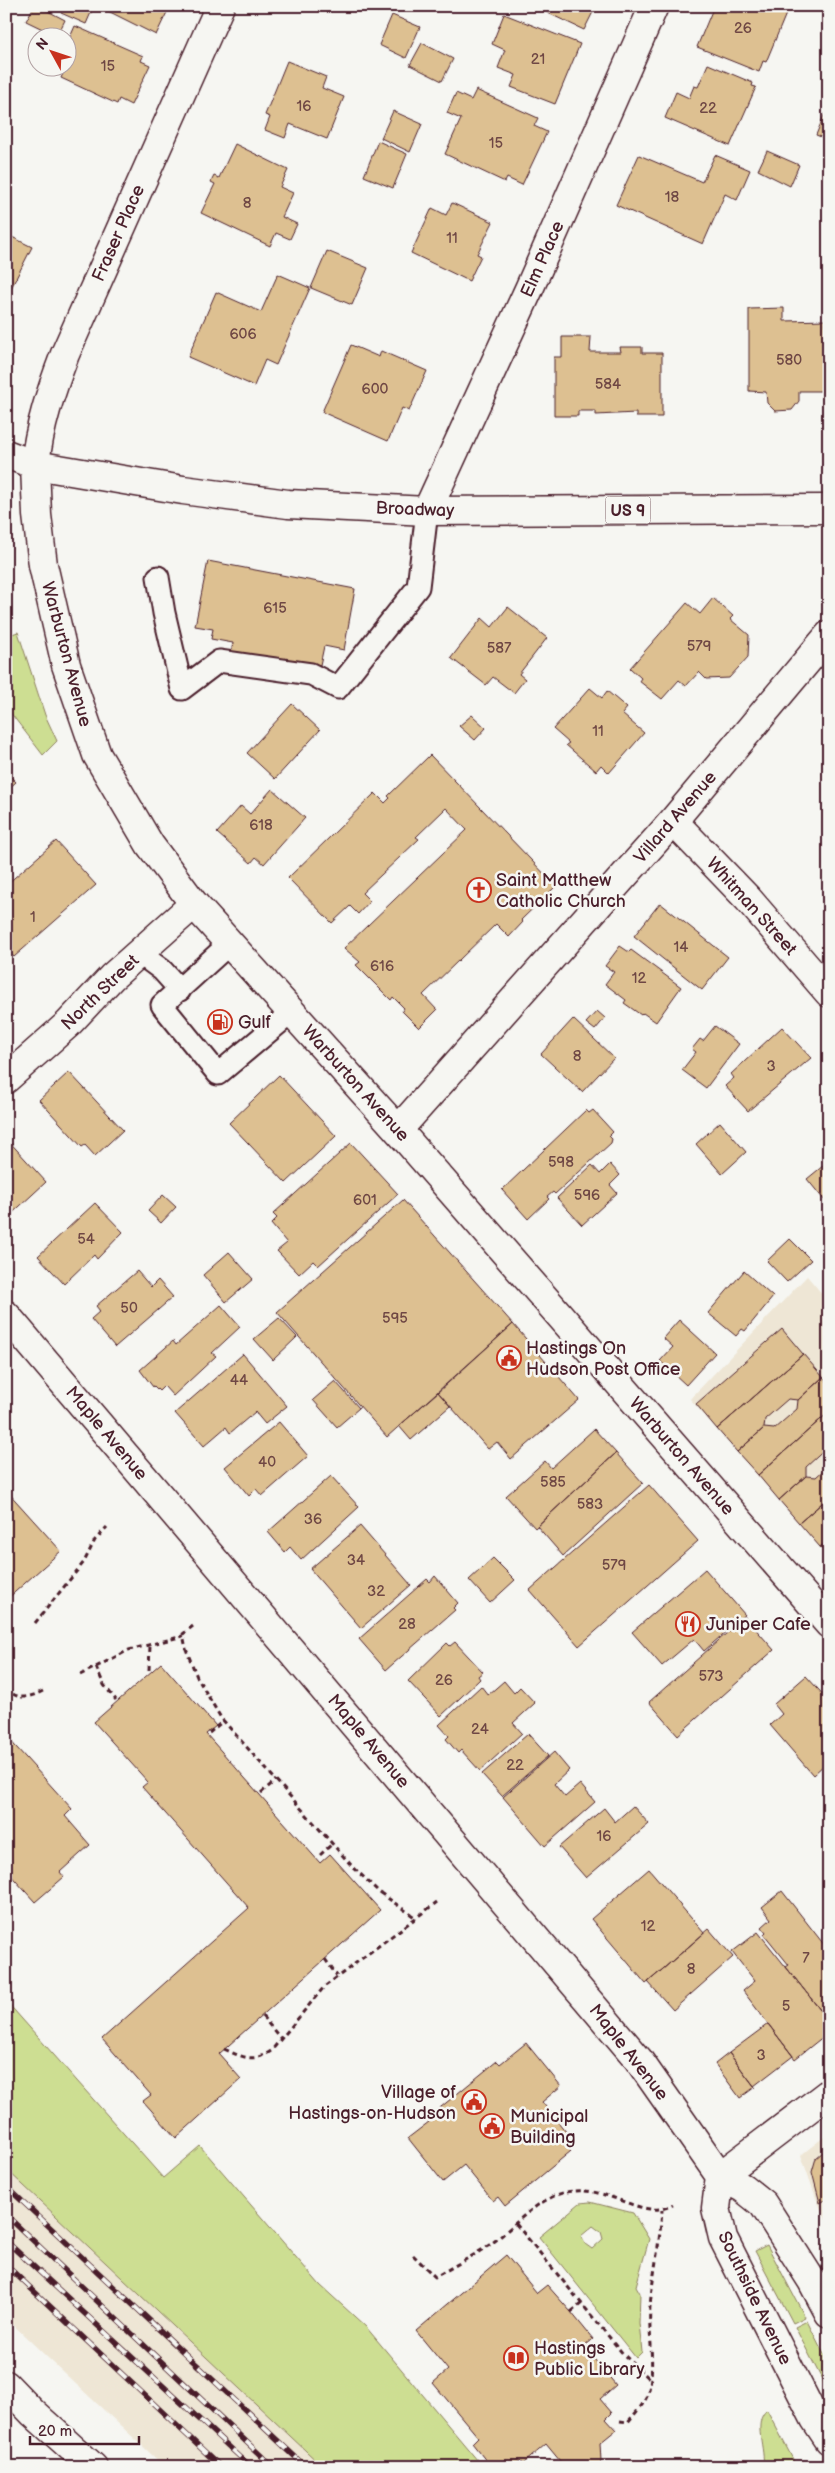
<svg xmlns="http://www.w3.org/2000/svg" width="835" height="2473" viewBox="0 0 835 2473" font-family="'Balsamiq Sans',sans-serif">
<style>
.built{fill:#eee6d5}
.green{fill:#cdde92;stroke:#8c7e5e;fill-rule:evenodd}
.building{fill:#ddc091;stroke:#4a1f2b}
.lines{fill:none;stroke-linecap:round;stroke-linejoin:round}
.lane-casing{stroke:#4a1f2b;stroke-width:25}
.street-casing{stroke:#4a1f2b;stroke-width:31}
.secondary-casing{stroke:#4a1f2b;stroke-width:31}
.primary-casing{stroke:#4a1f2b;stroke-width:31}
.path{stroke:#4a1f2b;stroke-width:3;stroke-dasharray:5 4;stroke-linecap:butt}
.lane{stroke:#f6f6f2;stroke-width:21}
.street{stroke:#f6f6f2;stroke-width:28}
.secondary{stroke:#f6f6f2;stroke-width:28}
.primary{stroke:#f6f6f2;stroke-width:28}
.rail-casing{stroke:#4a1f2b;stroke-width:5.5}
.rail{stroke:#f6f6f2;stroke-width:4;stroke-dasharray:11;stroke-linecap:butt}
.labels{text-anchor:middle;stroke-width:5;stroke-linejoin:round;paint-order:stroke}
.number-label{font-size:15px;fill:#6f4744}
.shield{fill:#f6f6f2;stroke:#7e6067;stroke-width:1}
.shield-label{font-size:16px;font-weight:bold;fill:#4a1f2b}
.street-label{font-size:18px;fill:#4a1f2b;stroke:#f6f6f2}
.poi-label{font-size:18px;fill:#4a1f2b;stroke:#f6f6f2;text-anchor:start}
</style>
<rect width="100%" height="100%" fill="#f6f6f2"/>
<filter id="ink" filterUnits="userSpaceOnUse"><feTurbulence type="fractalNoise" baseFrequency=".02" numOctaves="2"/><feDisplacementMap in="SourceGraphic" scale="10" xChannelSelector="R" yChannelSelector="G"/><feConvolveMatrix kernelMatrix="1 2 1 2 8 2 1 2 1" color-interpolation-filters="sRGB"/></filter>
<g filter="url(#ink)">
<path class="built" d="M807 1276 829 1302V1557L690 1399Z
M829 2133V2226L816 2198 801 2155Z
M6 2169 289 2435 323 2467H165L48 2358 6 2318Z"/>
<path class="green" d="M18 632 45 715 57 741 43 755 6 707V701L9 699 6 695V636Z
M6 2001 163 2178 200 2146 320 2285 366 2327 483 2467H323L6 2169Z
M590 2202 633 2213 649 2239 636 2286 640 2293 639 2323 642 2352 636 2358 539 2237 580 2203ZM593 2226 601 2232 603 2239 592 2249 585 2244 581 2236Z
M767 2245 805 2317 793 2323 755 2251Z
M807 2321 829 2364V2393L795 2327Z
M767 2410 797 2467H763C766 2449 752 2422 767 2410Z"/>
<path class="building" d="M34 6H38L65 20 57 36 26 21Z
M64 6H89L93 8 86 24 61 13Z
M98 6H170L156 35Z
M533 6H596L584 30Z
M714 6H782L788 9 766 62 763 61 759 72 697 47Z
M504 14 580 44 555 104 511 87 516 75 498 68 505 50 492 44Z
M392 15 420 27 406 58 379 45Z
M75 26 143 56 141 61 150 65 131 105 119 99 117 104 61 78 65 69 61 68H68V42Z
M422 43 453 59 442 81 410 65Z
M287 61 326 77 322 88 344 97 327 139 290 124 285 138 265 130 270 117 265 115Z
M708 64 753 83 752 86 756 87 730 146 665 118 676 92 689 98 694 86 698 87Z
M476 90 538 118 534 126 547 132 522 185 507 178 505 182 445 154 461 119 447 113 456 93 471 100Z
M393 111 422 124 410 152 381 138Z
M825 113 829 114V140L816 135Z
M378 141 407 154 393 188 364 176Z
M235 144 288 170 280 187 293 193 282 217 297 224 290 239 276 233 270 246 201 213 215 184 211 182 214 176 219 178Z
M767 151 799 165 790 186 758 170Z
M639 155 702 182 715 155 750 170 737 200 725 194 703 244 616 205Z
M452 203 493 222 477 254 481 256 469 281 411 253 432 208 446 215Z
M6 234 32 247 6 298Z
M327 251 368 268 352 305 311 288Z
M278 274 310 288 276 365 265 360 254 386 188 357 216 292 261 312Z
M784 308V321L826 320V328H829V391H799V401L792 410 775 411 767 403 766 392 749 391V309Z
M562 337H591L590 352H621L620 347H642V353H662V417H636V413L596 415V411H578V416H554V357H562Z
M351 345 379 357 381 351 427 371 409 411 402 408 388 441 322 412Z
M208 561 355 589 344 650 324 646 320 665 231 652 233 643 211 639 213 629 195 626Z
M713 598 733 616 730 619 749 635 748 657 729 678 706 679 699 672 686 686 679 680 662 699 639 681 641 678 630 668 687 603 700 614Z
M508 607 547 638 519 674 525 679 514 693 493 677 486 685 451 658 482 618 492 627Z
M590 688 602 698 607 691 627 708 622 714 644 733 609 773 601 765 596 771 566 745 569 743 553 729Z
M292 704 320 730 275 779 247 753Z
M472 715 486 728 475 740 459 726Z
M430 755 556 886 521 920 523 922 509 937 496 924 423 995 437 1010 419 1028 402 1011 404 1008 393 997 391 1000 356 965 360 962 344 948 467 830 446 808 416 837 419 839 362 893 370 901 358 914 350 906 332 923 288 878 375 793 385 803 390 798 388 796Z
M6 772 16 782 6 791Z
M272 789 305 818 264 864 256 857 251 863 217 833 241 806 250 814Z
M56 841 96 885 14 957 6 949V885Z
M660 903 728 957 702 990 634 936Z
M620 946 629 952 631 950 681 987 656 1022 643 1013 641 1015 624 1003 626 1000 605 984 614 972 605 966Z
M597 1011 605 1018 595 1030 586 1023Z
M573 1019 614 1058 582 1092 541 1054Z
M715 1026 739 1044 706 1088 682 1070 696 1052 692 1049 700 1039 703 1041Z
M782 1027 811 1058 748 1111 725 1086 734 1078 731 1074Z
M69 1072 123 1130 95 1156 85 1145 82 1147 39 1100Z
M279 1075 336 1136 286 1183 229 1123Z
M586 1110 589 1113 593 1110 613 1132 609 1136 612 1139 611 1143 555 1194 553 1192 547 1197 549 1199 528 1219 502 1190Z
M720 1122 746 1152 722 1174 696 1144Z
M6 1138 46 1182 6 1219Z
M351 1143 398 1194 318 1266 313 1261 299 1274 277 1251 287 1243 271 1224 277 1218 273 1214Z
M829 1161V1206L807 1179Z
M610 1164 620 1175 610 1185 617 1193 582 1225 557 1198 592 1165 600 1174Z
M163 1195 176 1207 161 1223 148 1211Z
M403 1200 513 1324 387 1437 277 1312Z
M95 1203 123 1232 97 1259 94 1255 64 1284 38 1256Z
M790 1239 811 1260 787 1282 767 1261Z
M229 1252 253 1279 226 1302 203 1275Z
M137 1271 151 1287 158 1280 173 1297 115 1347 91 1319 100 1311 96 1306Z
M744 1271 773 1297 745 1331 742 1329 736 1336 708 1313Z
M221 1305 240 1327 212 1353 216 1356 173 1396 164 1386 159 1391 154 1386 153 1387 140 1370 173 1341 176 1345Z
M279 1318 297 1337 273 1360 254 1339Z
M679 1320 715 1353 686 1385 660 1361 673 1347 663 1338Z
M513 1324 579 1400 511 1459 497 1442 488 1449 438 1392Z
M782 1329 803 1354 717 1429 696 1404Z
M243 1354 287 1406 265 1424 255 1412 230 1433 226 1427 204 1446 175 1413Z
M803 1354 823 1377 798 1400 788 1399 765 1419 764 1428 737 1452 717 1429Z
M823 1377 829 1384V1412L758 1475 737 1452 764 1428 774 1429 797 1409 798 1400Z
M335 1381 359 1408 337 1427 313 1400Z
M438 1392 450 1406 411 1440 399 1426Z
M829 1412V1446L806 1467V1476L779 1500 758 1475Z
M279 1422 308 1456 262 1496 256 1489 249 1496 225 1467Z
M594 1429 616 1453 535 1528 506 1496 545 1461 551 1468Z
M616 1453 643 1483 563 1556 537 1526Z
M829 1465V1497L799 1523 779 1500 806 1476 816 1477Z
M331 1476 359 1507 301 1560 290 1547 285 1552 268 1532Z
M649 1485 698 1541 579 1646 530 1590Z
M6 1490 61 1551 6 1600Z
M829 1497V1540L820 1547 799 1523Z
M360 1526 411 1585 361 1628 310 1569Z
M829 1540V1557L820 1547Z
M493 1558 515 1580 490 1603 469 1580Z
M705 1569 745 1615 704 1651 694 1639 662 1666 632 1632Z
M435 1576 458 1603 453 1608 455 1610 386 1670 359 1639 427 1579 430 1582Z
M745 1617 774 1650 678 1735 649 1702Z
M455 1642 483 1672 478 1676 480 1679 441 1716 408 1681 447 1643 450 1646Z
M161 1663 216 1726 206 1734 320 1863 330 1854 380 1910 219 2054 241 2079 176 2138 143 2101 151 2095 102 2039 249 1908 142 1787 148 1782 94 1722Z
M806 1676 829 1701V1767L826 1763 813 1775 770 1725 782 1714 774 1704Z
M504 1681 514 1693 520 1687 535 1703 513 1723 522 1733 480 1771 461 1750 458 1753 446 1739 449 1736 439 1725 481 1686 488 1695Z
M6 1722 14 1730 7 1737 72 1809 65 1816 90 1845 60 1872 64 1877 35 1902 6 1870V1862L10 1859 6 1855Z
M528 1734 548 1756 502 1796 482 1774Z
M554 1752 569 1770 554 1784 565 1797 580 1784 595 1802 545 1846 503 1797Z
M633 1806 649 1824 586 1878 559 1847 604 1808 615 1822Z
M649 1869 704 1933 646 1984 591 1919Z
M782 1891 829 1951V2021L786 1967 789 1965 764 1934 766 1932 762 1927 771 1919 762 1907Z
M709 1929 733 1957 673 2010 648 1982Z
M758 1932 829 2021V2032L795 2059 743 1991 755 1981 732 1952Z
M768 2024 793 2056 754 2086 729 2053Z
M526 2043 561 2086 542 2102 571 2138 564 2144 571 2151 505 2206 498 2197 493 2201 464 2165 443 2182 408 2138 438 2115 435 2112 497 2061 500 2064Z
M729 2053 755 2087 740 2098 715 2064Z
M829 2147V2198L820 2203 812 2172 816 2158Z
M506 2255 537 2293 547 2285 571 2312 593 2339 584 2347 616 2385 600 2399 612 2413 606 2419 616 2430 600 2443 601 2461 595 2467H565L546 2444 523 2464 520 2461 513 2467H491L472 2443 478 2437 433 2383 448 2370 416 2331Z"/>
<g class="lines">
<defs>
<path id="lane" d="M158 577 164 613 182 689 219 661 311 674 338 688 418 587 427 511
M230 943 162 1005 218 1074 292 1012
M139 953 162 970 180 990"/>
<path id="street" d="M35 465C39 426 51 391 65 354L220 6
M427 511 529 289 654 6
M673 821 748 899 829 993
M6 1079 68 1024 112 977 194 904
M398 1130 673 821 829 635
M6 1315 638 2059 720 2176 743 2188 763 2204 812 2281 829 2313
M720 2176 716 2208 723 2238 815 2419 829 2440
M720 2176 829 2093
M6 2385 33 2413 93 2467"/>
<path id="secondary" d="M35 465 37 515 43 565 66 665 97 755 150 845 194 904 398 1130 829 1624"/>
<path id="primary" d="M6 454 35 465 183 490 288 504 427 511 829 509"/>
</defs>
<use href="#lane" class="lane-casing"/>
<use href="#street" class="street-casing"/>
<use href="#secondary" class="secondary-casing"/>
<use href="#primary" class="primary-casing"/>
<path class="path" d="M35 1623 84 1562 95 1540 107 1527
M193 1626 183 1634 186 1649 197 1677 221 1718 351 1865 379 1892 416 1918
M6 1662 11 1655
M96 1667 104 1685 116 1700
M149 1670 150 1646
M80 1675 129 1650 183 1636
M6 1688C18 1701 28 1698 43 1691
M209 1733 223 1721
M261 1793 276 1780
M320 1855 332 1844
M325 1959 337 1976
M262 2016 281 2039
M224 2049C242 2057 253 2063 271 2051L324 1987 437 1902
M516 2224 624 2355 651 2380
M413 2255 435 2277C454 2266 473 2256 491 2244 514 2227 534 2201 563 2193 607 2181 639 2222 673 2205
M571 2312 582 2303
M620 2421 628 2422C635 2413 645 2404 648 2393 656 2365 648 2335 650 2306 653 2274 660 2243 662 2210"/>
<use href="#lane" class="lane"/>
<use href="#street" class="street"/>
<use href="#secondary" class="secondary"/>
<use href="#primary" class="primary"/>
<defs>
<path id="rail" d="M6 2186 306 2467
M6 2215 273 2467
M6 2241 251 2467
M6 2265 221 2467"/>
</defs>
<use href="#rail" class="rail-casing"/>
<use href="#rail" class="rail"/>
</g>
</g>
<defs>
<symbol id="church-ring" viewBox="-11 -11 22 22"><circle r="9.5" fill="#f6f6f2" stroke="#c8321e" stroke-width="1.5"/><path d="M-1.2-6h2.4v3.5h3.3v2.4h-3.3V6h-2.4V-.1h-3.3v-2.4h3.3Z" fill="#c8321e"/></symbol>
<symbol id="fuel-ring" viewBox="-11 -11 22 22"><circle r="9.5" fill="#f6f6f2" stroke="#c8321e" stroke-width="1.5"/><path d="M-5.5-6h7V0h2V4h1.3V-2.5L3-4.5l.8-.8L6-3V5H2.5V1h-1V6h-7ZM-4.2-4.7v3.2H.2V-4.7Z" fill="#c8321e"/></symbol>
<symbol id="civic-ring" viewBox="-11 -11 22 22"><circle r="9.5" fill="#f6f6f2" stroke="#c8321e" stroke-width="1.5"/><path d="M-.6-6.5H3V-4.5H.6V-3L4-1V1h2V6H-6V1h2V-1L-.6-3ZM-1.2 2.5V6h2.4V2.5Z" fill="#c8321e"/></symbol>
<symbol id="restaurant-ring" viewBox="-11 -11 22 22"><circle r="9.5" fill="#f6f6f2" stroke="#c8321e" stroke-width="1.5"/><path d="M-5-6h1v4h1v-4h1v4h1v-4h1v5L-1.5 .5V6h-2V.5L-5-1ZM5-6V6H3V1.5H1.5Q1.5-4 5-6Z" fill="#c8321e"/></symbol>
<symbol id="library-ring" viewBox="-11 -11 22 22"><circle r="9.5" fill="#f6f6f2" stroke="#c8321e" stroke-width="1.5"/><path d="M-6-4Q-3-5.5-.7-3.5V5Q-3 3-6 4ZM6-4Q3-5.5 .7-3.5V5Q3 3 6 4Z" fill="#c8321e"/></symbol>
</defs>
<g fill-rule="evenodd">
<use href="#church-ring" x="465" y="876" width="28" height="28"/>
<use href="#fuel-ring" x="206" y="1008" width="28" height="28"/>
<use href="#civic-ring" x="495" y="1344" width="28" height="28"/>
<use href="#restaurant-ring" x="674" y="1610" width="28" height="28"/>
<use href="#civic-ring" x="460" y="2088" width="28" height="28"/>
<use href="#civic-ring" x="478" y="2112" width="28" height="28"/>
<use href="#library-ring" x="502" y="2344" width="28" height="28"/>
</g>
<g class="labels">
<g class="number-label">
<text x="743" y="33">26</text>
<text x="538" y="64">21</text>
<text x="108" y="71">15</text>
<text x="304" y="111">16</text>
<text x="708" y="113">22</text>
<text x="496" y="148">15</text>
<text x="672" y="202">18</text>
<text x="247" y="208">8</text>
<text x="452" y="243">11</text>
<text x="243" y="339">606</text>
<text x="789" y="365">580</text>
<text x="608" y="389">584</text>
<text x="375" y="394">600</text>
<text x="275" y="613">615</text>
<text x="699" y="651">579</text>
<text x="499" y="653">587</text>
<text x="598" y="736">11</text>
<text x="261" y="830">618</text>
<text x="33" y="922">1</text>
<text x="681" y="952">14</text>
<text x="382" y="971">616</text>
<text x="639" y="983">12</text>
<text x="577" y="1061">8</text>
<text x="771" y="1071">3</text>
<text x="561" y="1167">598</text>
<text x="587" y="1200">596</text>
<text x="365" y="1205">601</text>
<text x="86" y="1244">54</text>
<text x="129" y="1313">50</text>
<text x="395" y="1323">595</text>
<text x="239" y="1385">44</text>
<text x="267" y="1467">40</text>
<text x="553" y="1487">585</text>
<text x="590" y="1509">583</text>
<text x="313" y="1524">36</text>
<text x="356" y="1565">34</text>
<text x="614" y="1570">579</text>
<text x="376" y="1596">32</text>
<text x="407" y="1629">28</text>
<text x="711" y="1681">573</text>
<text x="444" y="1685">26</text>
<text x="480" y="1734">24</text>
<text x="515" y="1770">22</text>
<text x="604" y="1841">16</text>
<text x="648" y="1931">12</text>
<text x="806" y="1963">7</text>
<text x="691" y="1974">8</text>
<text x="786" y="2011">5</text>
<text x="761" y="2060">3</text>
</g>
<rect class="shield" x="605.5" y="496.5" width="45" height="27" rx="4"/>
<g class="shield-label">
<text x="628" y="516">US 9</text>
</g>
<g class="street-label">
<text transform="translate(118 233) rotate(-66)" y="6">Fraser Place</text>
<text transform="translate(542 259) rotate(-66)" y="6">Elm Place</text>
<text transform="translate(415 509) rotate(2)" y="6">Broadway</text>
<text transform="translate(67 654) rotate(75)" y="6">Warburton Avenue</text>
<text transform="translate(675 817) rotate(-49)" y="6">Villard Avenue</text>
<text transform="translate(752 906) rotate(48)" y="6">Whitman Street</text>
<text transform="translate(100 992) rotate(-44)" y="6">North Street</text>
<text transform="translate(356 1083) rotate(48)" y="6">Warburton Avenue</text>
<text transform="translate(107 1433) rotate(50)" y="6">Maple Avenue</text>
<text transform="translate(682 1456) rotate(49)" y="6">Warburton Avenue</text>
<text transform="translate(369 1741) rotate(50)" y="6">Maple Avenue</text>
<text transform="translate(629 2052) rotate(52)" y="6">Maple Avenue</text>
<text transform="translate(755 2298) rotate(64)" y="6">Southside Avenue</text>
</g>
<g class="poi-label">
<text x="496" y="886">Saint Matthew<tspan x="496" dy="21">Catholic Church</tspan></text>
<text x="238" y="1028">Gulf</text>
<text x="526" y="1354">Hastings On<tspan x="526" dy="21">Hudson Post Office</tspan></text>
<text x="706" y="1630">Juniper Cafe</text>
<text x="456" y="2098" text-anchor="end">Village of<tspan x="456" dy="21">Hastings-on-Hudson</tspan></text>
<text x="510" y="2122">Municipal<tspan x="510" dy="21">Building</tspan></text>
<text x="534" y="2354">Hastings<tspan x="534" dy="21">Public Library</tspan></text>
</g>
</g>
<rect width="835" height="2473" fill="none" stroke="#f6f6f2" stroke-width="25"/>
<rect x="12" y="12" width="810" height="2448" fill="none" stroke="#4a1f2b" stroke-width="2" filter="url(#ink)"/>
<g transform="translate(52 52) rotate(310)"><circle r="24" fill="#f6f6f2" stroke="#b1a0a2"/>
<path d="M0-4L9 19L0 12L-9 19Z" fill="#c8321e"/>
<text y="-8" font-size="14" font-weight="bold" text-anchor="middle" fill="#4a1f2b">N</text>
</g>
<path d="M30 2436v8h109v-8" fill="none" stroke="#4a1f2b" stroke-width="2.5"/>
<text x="38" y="2436" font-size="15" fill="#4a1f2b" stroke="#f6f6f2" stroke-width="4" paint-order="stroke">20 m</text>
</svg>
